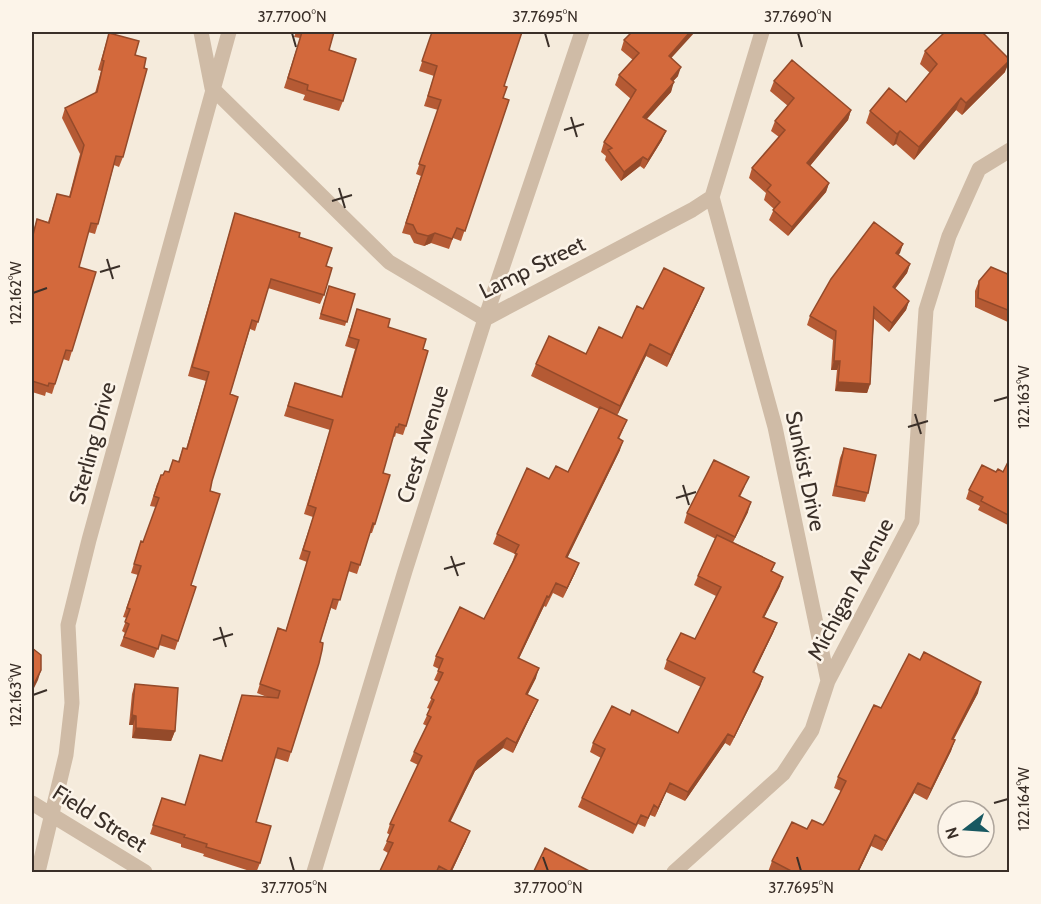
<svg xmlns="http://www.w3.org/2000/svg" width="1041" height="904" viewBox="0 0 1041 904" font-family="Cabin,sans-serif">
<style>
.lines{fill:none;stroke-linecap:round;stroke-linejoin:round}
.minor{stroke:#cfbba6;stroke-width:15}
.wall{fill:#b55a34}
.shaded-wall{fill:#944a2a}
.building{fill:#d3693c;stroke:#944a2a;stroke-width:1.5}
.ticks{fill:none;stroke:#3a2f28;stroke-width:2}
.labels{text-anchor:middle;stroke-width:5;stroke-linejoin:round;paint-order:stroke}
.street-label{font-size:22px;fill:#3a2f28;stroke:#fcf4e9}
.neatline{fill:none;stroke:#3a2f28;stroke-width:2}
.ticks-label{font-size:15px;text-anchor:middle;fill:#3a2f28}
</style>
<rect width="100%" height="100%" fill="#f5ebdc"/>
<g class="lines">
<path class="minor" d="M201 32 212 88 389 262 485 319 692 210 712 197
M828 681 912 521 926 310 949 236 979 169 1010 150
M32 803 145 872
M38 872 66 755 72 703 68 625 89 540 229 32
M314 872 405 571 485 319 582 32
M674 872 783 774 812 730 828 681 775 427 712 197 762 32"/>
</g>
<path class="wall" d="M296 32H334L329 50 343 101 339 111 303 100 305 95 284 88 300 38 294 37Z
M432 32 441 33 504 86 503 98 509 100 461 241 453 238 449 249 431 243 424 246 414 243 410 235 402 233 421 176 416 174 438 110 424 106 434 76 419 71Z
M109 33 135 55 123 157 119 167 114 165 98 224 95 234 88 232 79 267 72 351 69 361 63 359 52 394 46 392 45 396 32 392V235L37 219 48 222 57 194 69 197 80 154 62 118 65 108 95 93 101 71 98 70Z
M624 40 672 58 678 76 673 81 671 92 647 119 662 140 644 169 640 166 621 181 605 160 606 156 601 152 604 142 631 99 615 85 619 75 633 60 621 50Z
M925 51 1005 72 962 115 956 110 914 160 896 144 893 146 866 123 870 111 906 102 930 73 920 64Z
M774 81 851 110 848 120 810 166 829 183 826 192 788 236 769 220 774 209 764 200 766 193 749 178 752 168 779 137 771 131 775 121 788 106 770 91Z
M235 213 299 237 326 266 324 295 320 304 268 288 255 331 250 329 230 394 212 481 191 585 196 587 175 650 159 645 154 658 120 646 125 633 122 631 127 618 123 617 138 575 131 573 141 541 143 542 156 507 150 506 157 484 163 475 169 472 178 462 183 448 186 449 206 381 188 376Z
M903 244 898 255 910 264 907 273 895 289 909 301 906 310 889 332 874 319 870 384 867 393 835 391 837 370H831L833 340 807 325 810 316Z
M1010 275V323L975 307V291L979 281Z
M329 286 355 294 345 326 319 319Z
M704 288 699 300 667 367 646 356 617 415 627 420 619 439 620 450 567 558 575 573 563 598 553 593 546 607 544 606 519 658 536 678 527 695 538 700 534 709 513 753 503 748 475 771 450 821 466 841 451 873H379L388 853 383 850 390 835 387 833 390 824 418 765 410 761 414 752 427 726 423 724 430 709 427 708 439 682 434 680 439 669 433 666 436 656 484 619 512 563 515 554 493 544 497 534 549 479 568 472 599 409 531 376 536 364 586 354 622 338 643 309Z
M357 309 423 349 406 426 403 435 396 433 395 437 393 436 383 473 375 524 372 533H370L357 574 348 571 336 610 331 608 320 642 291 752 288 762 275 758 256 822 260 863 256 873 203 856 204 854 181 847V844L150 834 162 798 185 805 200 755 221 761 242 695 267 697 257 693 278 628 286 630 307 562 299 559 313 517 304 514 330 430 284 416 295 383 341 397 355 349 345 346Z
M844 448 868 493 865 502 832 496 840 458Z
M1010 458V526L978 510 980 506 966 499 969 490 996 472H1003Z
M745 486 740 497 748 512 733 542 775 563 772 571 780 586 764 617 777 623 773 633 754 672 763 677 760 686 730 746 725 743 685 801 666 792 655 817 650 815 645 827 638 824 633 834 578 807 582 798 601 758 590 752 593 743 630 715 678 733 701 687 664 669 667 660 695 639 716 596 694 585 698 576 716 539 684 523 687 513Z
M135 684 175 731 171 741 132 738 133 725H129L132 694Z
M978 693 954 739 951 751 927 800 914 793 882 851 871 846 858 873H770L768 872 772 861 807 829 823 825 826 821 841 791 834 788 838 777 881 708Z"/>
<path class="shaded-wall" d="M690 32H695L665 65 669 56Z
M1010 60 1005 72 962 115 966 103Z
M681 67 678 76 667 88 671 79Z
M674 82 671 92 640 126 643 117Z
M961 98 956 110 914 160 919 147Z
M851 110 848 120 804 173 807 163Z
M666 131 662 140 644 169 648 160Z
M900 131 896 144 893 146 897 134Z
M643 157 640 166 621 181 624 172Z
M829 183 826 192 788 236 792 227Z
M435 233 431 243 424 246 428 236Z
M903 244 900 253 893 262 896 253Z
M910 264 907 273 889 296 893 287Z
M704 288 699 300 667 367 671 355Z
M909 301 906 310 889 332 892 323Z
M650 344 646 356 616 418 620 406Z
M834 361H840L837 370H831Z
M838 382 870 384 867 393 835 391Z
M623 441 620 450 563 567 566 557Z
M751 502 748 512 731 546 735 537Z
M579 563 575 573 563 598 567 588Z
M783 577 780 586 760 626 763 617Z
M547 596 544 606 515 667 518 658Z
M777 623 773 633 750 681 753 672Z
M539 668 536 678 523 704 526 694Z
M41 670 38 680 32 692V688Z
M763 677 760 686 730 746 734 737Z
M981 682 978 693 948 749 952 739Z
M538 700 534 709 513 753 516 743Z
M132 715 136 716 133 725H129Z
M136 728 175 731 171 741 132 738Z
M728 734 725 743 685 801 688 792Z
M507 738 503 748 475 771 446 831 449 821 478 761Z
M955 740 951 751 927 800 931 789Z
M670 783 666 792 655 817 658 808Z
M918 783 914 793 882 851 886 841Z
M470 831 466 841 451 873H450Z
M875 835 871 846 858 873H857Z"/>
<path class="building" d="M302 32H334L329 50 356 59 343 101 307 90 308 85 288 78Z
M432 32H436L441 33 442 32H522L504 86 507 87 503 98 509 100 465 231 457 228 452 239 435 233 428 236 417 233 413 225 406 223 425 166 419 164 441 100 428 96 437 66 422 61Z
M632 32H690L669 56 681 67 671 79 674 82 643 117 666 131 648 160 643 157 624 172 608 150 612 148 604 142 636 90 619 75 639 53 624 40Z
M945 32H982L1010 60 966 103 961 98 919 147 900 131 897 134 870 111 889 88 906 102 937 64 925 51Z
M109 33 139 41 135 55 146 58 144 68 147 69 123 157 116 156 98 224 91 223 79 267 96 272 72 351 66 350 55 384 49 383 48 386 32 381V239L37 219 49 223 57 194 70 197 84 145 65 108 97 92 104 61 102 60Z
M792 60 851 110 807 163 829 183 792 227 773 210 780 202 767 190 771 185 752 168 785 130 775 121 794 98 774 81Z
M235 213 300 233 299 237 332 248 326 266 332 268 324 295 271 279 258 322 252 320 230 394 238 397 212 481 210 491 220 494 191 585 196 587 178 641 162 635 158 649 124 637 129 624 125 622 130 609 127 608 141 566 134 564 141 541 143 542 159 498 154 496 161 475H163L165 471 169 472 173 460 179 462 183 448 187 449 209 372 192 367Z
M874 222 903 244 896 253 910 264 893 287 909 301 892 323 874 307 870 384 838 382 840 361H834L836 331 810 316 831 279Z
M991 267 1010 275V311L978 298 979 281Z
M664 268 704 288 671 355 650 344 620 406 536 364 549 336 586 354 599 327 622 338 637 306 643 309Z
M329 286 355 294 347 322 321 314Z
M357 309 390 319 388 327 426 339 423 349 428 351 406 426 399 424 398 427H396L383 473 390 475 375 524 373 523 360 565 351 562 340 600 333 599 320 642 323 643 322 650 319 663 291 752 278 748 256 822 271 826 260 863 206 847 207 844 184 837 185 835 153 825 162 798 185 805 200 755 222 761 242 695 278 698 280 691 260 684 278 628 286 631 310 552 303 550 316 508 308 505 333 420 288 406 295 383 342 397 359 340 349 337Z
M600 407 627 420 618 438 623 441 566 557 579 563 567 588 556 583 549 597 547 596 518 658 539 668 526 694 538 700 516 743 507 738 478 761 449 821 470 831 450 872 439 866 436 873H379L393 843 387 841 394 825 390 824 422 756 414 752 431 717 427 715 434 700 431 698 443 673 438 671 443 659 436 656 460 607 484 619 517 554 515 553 519 545 497 534 527 468 549 479 556 466 568 472Z
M844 448 876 455 868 493 836 486Z
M1010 458V516L981 501 983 497 969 490 982 465 996 472 998 469 1003 472Z
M714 460 749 477 739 496 751 502 735 537 687 513Z
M717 535 775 563 771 571 783 577 763 617 777 623 753 672 763 677 734 737 728 734 688 792 670 783 658 808 654 805 648 818 641 815 636 825 582 798 605 749 593 743 612 706 630 715 632 710 678 733 705 678 667 660 681 633 695 639 721 587 698 576Z
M32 648 41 655V670L32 688Z
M924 652 981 682 952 739 955 740 931 789 918 783 886 841 875 835 857 873H795L772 861 792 822 807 829 812 820 823 825 826 821 846 781 838 777 874 705 881 708 909 654 920 660Z
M135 684 178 688 175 731 136 728V716L132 715Z
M545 848 593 873H533Z"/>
<path class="ticks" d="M292 33 296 47M545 33 549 47M798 33 802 47M571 117 577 137M564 130 584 124M339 188 345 208M332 201 352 195M107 259 113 279M100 272 120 266M33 293 47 288M994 401 1008 397M915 414 921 434M908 427 928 421M683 485 689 505M676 498 696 492M451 556 458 576M444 569 465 563M220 627 226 647M213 640 233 634M33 695 47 690M994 803 1008 799M290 857 294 871M543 857 548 871M797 857 801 871"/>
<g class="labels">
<g class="street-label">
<text transform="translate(532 267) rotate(-26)" y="8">Lamp Street</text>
<text transform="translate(92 443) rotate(-75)" y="8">Sterling Drive</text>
<text transform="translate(422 444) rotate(-72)" y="8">Crest Avenue</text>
<text transform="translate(806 471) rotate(78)" y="8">Sunkist Drive</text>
<text transform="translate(850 589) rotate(-62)" y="8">Michigan Avenue</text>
<text transform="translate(100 818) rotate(32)" y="8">Field Street</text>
</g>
</g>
<rect width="1041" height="904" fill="none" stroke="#fcf4e9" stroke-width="66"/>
<g transform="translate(966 829) rotate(253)"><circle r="28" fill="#fcf4e9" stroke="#aea59c" stroke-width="1.5"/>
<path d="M0-4.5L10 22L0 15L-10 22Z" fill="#185861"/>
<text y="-9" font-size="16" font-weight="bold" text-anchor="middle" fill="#3a2f28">N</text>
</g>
<rect x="33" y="33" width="975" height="838" class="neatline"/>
<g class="ticks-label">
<text x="292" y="22">37.7700°N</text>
<text x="545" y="22">37.7695°N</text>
<text x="798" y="22">37.7690°N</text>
<text transform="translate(16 293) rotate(-90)" y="5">122.162°W</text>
<text transform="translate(1024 397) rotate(-90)" y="5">122.163°W</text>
<text transform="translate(16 695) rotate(-90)" y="5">122.163°W</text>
<text transform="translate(1024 799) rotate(-90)" y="5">122.164°W</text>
<text x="294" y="893">37.7705°N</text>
<text x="548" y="893">37.7700°N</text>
<text x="801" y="893">37.7695°N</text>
</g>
</svg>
